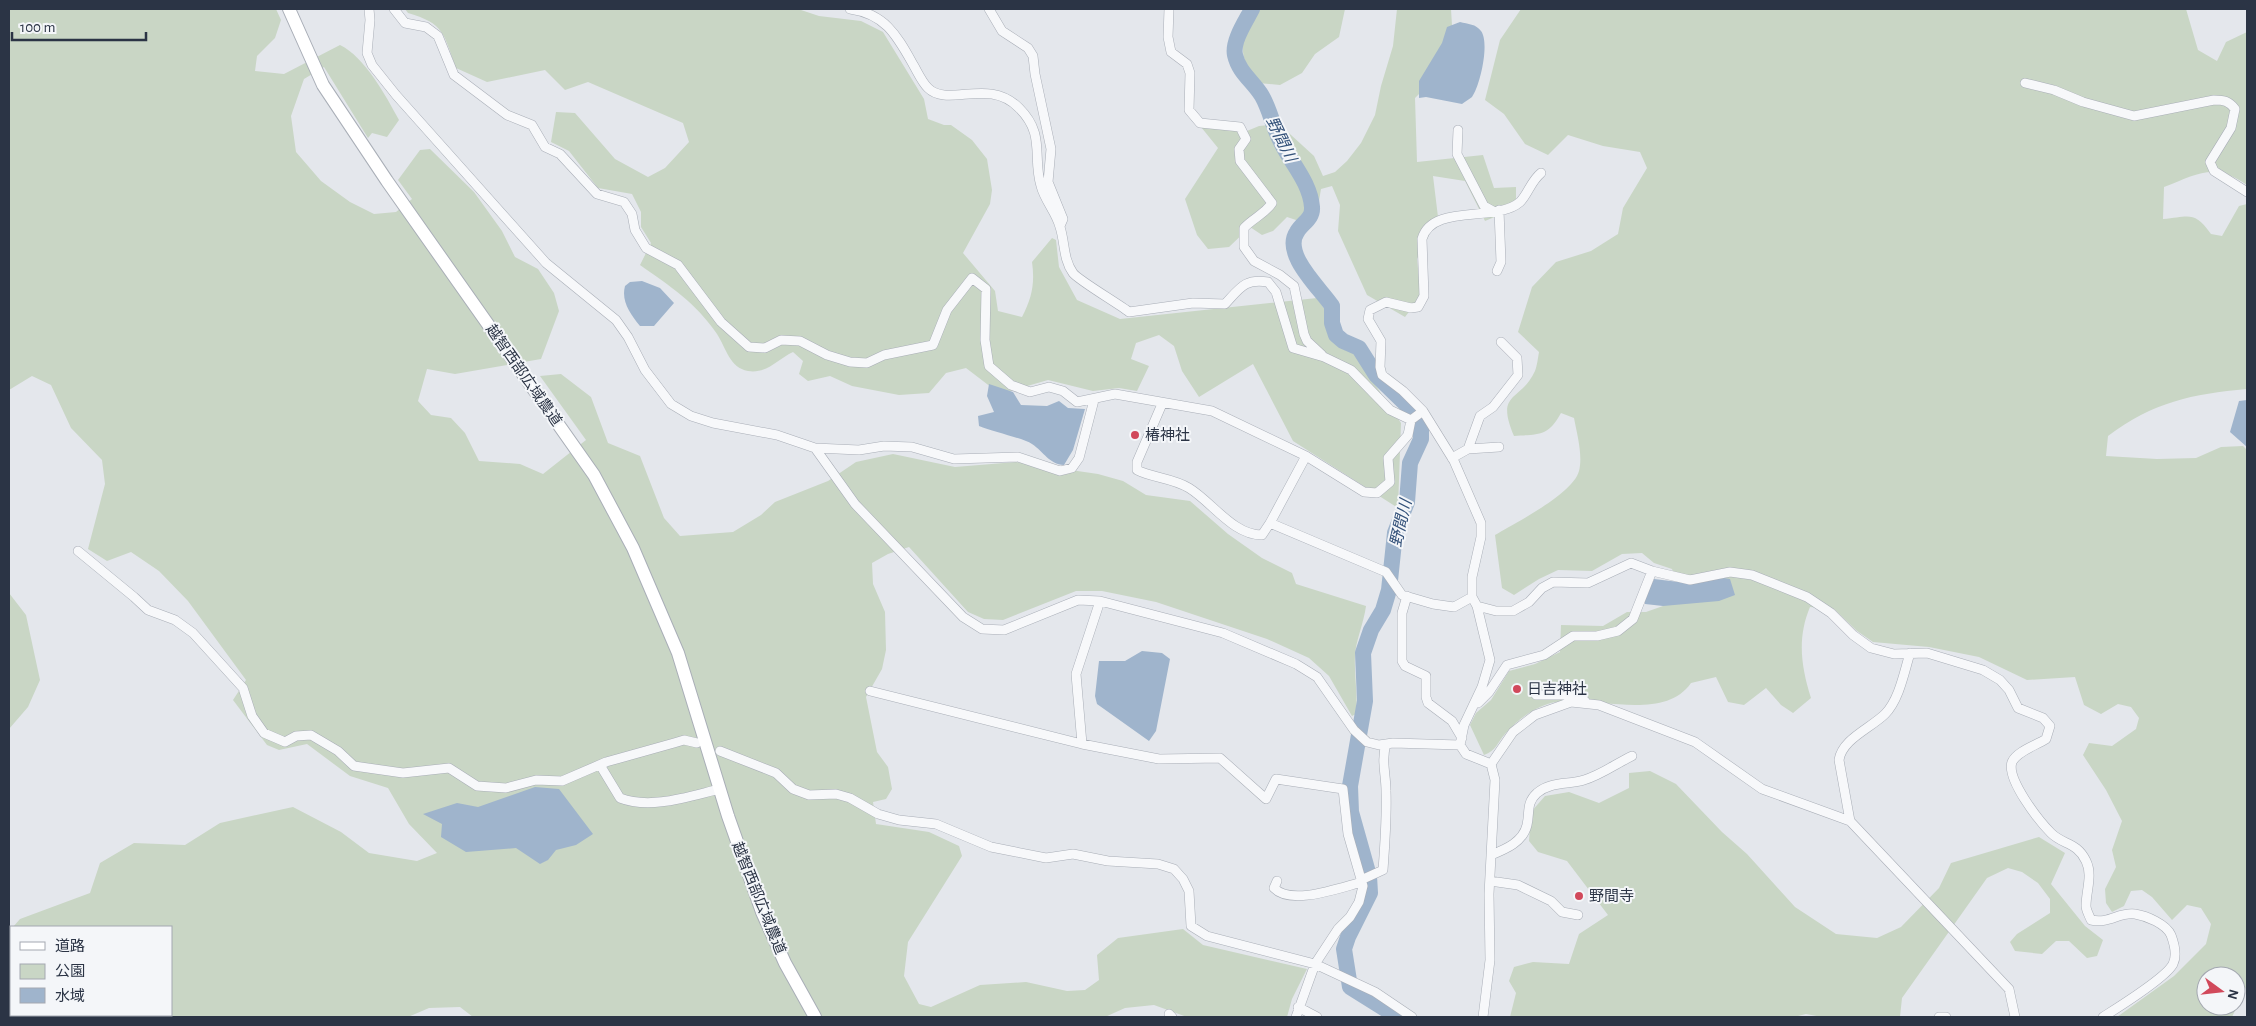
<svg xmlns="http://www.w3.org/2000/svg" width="2256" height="1026" viewBox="0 0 2256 1026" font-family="'Alegreya Sans','Noto Sans JP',sans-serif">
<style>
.green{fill:#c9d6c5;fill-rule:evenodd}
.water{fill:#9fb4cc}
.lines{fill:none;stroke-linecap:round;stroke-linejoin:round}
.river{stroke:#9fb4cc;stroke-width:16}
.street-casing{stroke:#a9aeb7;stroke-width:10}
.secondary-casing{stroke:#a9aeb7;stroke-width:14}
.street{stroke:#f7f8fa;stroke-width:9}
.secondary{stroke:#fff;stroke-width:12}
.poi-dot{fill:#d1495b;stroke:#f4f6f9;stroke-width:2}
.labels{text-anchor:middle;stroke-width:4;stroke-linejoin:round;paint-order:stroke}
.street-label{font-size:15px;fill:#2b3445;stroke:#f4f6f9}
.poi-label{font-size:15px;fill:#2b3445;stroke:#f4f6f9;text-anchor:start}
.water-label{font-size:16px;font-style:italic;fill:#34527a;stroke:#f4f6f9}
</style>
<rect width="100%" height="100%" fill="#e4e7ec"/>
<path class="green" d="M9 9H276L281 20 275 38 257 56 255 71 284 74 340 45C365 57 386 96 399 120L387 137 372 133 368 138 324 67 304 79 291 116 296 152 321 181 350 202 374 214 396 212 412 199 398 180 420 150 430 149 474 192 502 231 515 257 538 269 554 293 559 311 541 359 455 374 427 369 418 401 431 415 451 418 465 433 479 461 520 464 543 474 586 440 540 376 561 374 591 397 608 443 640 456 664 518 680 536 733 532 761 515 775 502 828 481 856 462 893 454 955 467 1016 462 1098 474 1123 481 1146 495 1190 501 1228 534 1262 558 1292 573 1296 584 1366 606C1364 622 1355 643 1355 656 1354 675 1358 694 1356 714L1352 716 1329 676 1309 658 1267 639 1156 602 1102 591H1076L1003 620 984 619 968 612 909 547 888 554 872 563 873 584 885 612 886 650 882 669 866 697 877 752 888 767 892 789 886 799 873 802 876 824 929 832 959 846 962 856 908 942 904 976 919 1004 931 1007 980 985 1026 982 1067 991 1085 990 1099 980 1097 955 1118 938 1183 929 1203 945 1307 969 1292 999 1287 1017H1187L1154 1005 1125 1008 1105 1017H473L460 1007 429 1008 408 1017H9V932L11 929V1015H171V927H13L20 919 90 893 100 863 134 843 185 845 220 823 293 807 341 832 369 853 417 861 437 853 409 824 388 788 350 776 307 744 279 750 267 745 233 700 246 680 188 601 159 571 131 552 107 561 88 549 105 484 102 460 71 428 51 385 32 376 9 390Z
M405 9H798L819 16 861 21 883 32 924 99 928 119 944 125H951L972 140 987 159 992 190 990 204 963 253 995 291 998 311 1022 317C1032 298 1035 283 1032 262L1052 238 1056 240 1059 267 1077 300 1120 319 1317 298 1401 423 1398 508 1293 441 1253 364 1199 397 1182 371 1174 346 1159 335 1136 343 1131 359 1149 366 1137 391 1119 388 1093 391 1048 380 1000 394 966 368 946 373 929 393 899 395 852 386 830 376 808 381 799 374 803 361 793 352C778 359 767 374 748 371 730 368 726 348 717 334 696 303 670 286 640 265L651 243 641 227V212L632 194 598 188 569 151 551 142 556 112 575 113 615 159 648 177 665 168 689 142 683 123 588 82 565 90 545 70 487 82 456 68C443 33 445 24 408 13Z
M1254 9H1345L1339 37 1315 54 1302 73 1280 85 1258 83C1235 53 1242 42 1254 9Z
M1397 9H1451L1453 42 1430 83 1415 98 1417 162 1483 155 1494 188 1516 187V208L1485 221 1465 181 1433 176 1438 217 1417 259 1421 296 1405 317 1367 295 1338 231 1340 205 1332 186 1321 189 1317 213 1302 222 1287 217 1273 231 1262 235 1250 227 1229 247 1208 249 1197 235 1185 199 1218 148 1201 127 1247 131 1259 126 1279 124 1314 156 1323 176 1335 172 1347 161 1361 143 1375 115 1381 86 1393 46Z
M1521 9H2186L2198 50 2217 61 2226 42 2247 32V185C2214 162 2198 174 2164 187L2163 219C2189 217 2194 210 2211 234L2222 236 2239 206 2247 204V389C2192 394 2153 402 2108 436L2106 456 2157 459 2196 458 2221 447 2243 446 2247 450V985L2232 1017H2117L2174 976 2206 944 2211 924 2201 908 2187 905 2172 920 2152 897 2142 890 2131 891 2124 906 2112 912 2106 903 2105 889 2116 867 2112 850 2122 821 2106 790 2083 755 2089 743 2112 746 2136 729 2139 718 2131 707 2118 704 2101 714 2084 705 2075 677 2027 680 1979 657 1929 647 1873 642 1857 631 1834 609 1810 607C1797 638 1801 666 1811 698L1793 713 1781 705 1766 688 1744 705 1728 702 1716 677 1691 683C1664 722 1596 696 1556 702 1537 705 1518 719 1505 734 1497 743 1496 751 1484 755L1470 725 1476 713 1491 700 1509 671 1535 664 1560 652 1561 625 1603 626 1627 612H1646L1663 606 1678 586 1672 569 1654 563 1642 553 1622 554 1592 571 1558 570 1539 579 1514 595 1502 588 1495 535C1515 523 1573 494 1579 471 1583 455 1577 434 1574 418L1561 413C1548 437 1539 434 1514 436 1495 391 1520 403 1535 371 1537 366 1538 358 1539 352L1518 332 1532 287 1556 262 1591 251 1618 234 1623 208 1647 168 1640 152 1603 146 1568 135 1548 155 1525 144 1504 114 1485 100 1500 40ZM2206 976H2236V1006H2206Z
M9 593 26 615 40 680 28 707 9 729Z
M1650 771 1676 784 1722 832 1747 854 1795 907 1836 934 1877 938 1901 927 1939 888 1951 863 2039 837 2065 853 2051 884 2085 926 2103 940 2097 956 2087 958 2069 941H2056L2042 954 2015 951 2010 942 2017 934 2050 913V899L2038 883 2022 872 2008 868 1987 878 1902 998 1900 1017H1822L1806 1014 1794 1017H1510L1516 993 1509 981 1514 967 1533 962 1569 964 1579 934 1608 915 1567 861 1538 852 1529 841 1531 812 1545 796 1569 792 1599 803 1629 788V773Z"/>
<path class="water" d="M1460 22C1468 24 1476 24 1481 31 1490 43 1480 86 1472 97 1469 99 1465 102 1462 104L1426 97 1419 98V81L1442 43 1447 27Z
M642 281 660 288 674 303 654 326H640C630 314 621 301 625 286L630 282Z
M989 384 1013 392 1021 405 1047 406 1059 401 1068 408 1085 409 1073 450 1064 465C1049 464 1044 452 1032 444 1023 438 993 432 979 426L978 416 994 412 987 396Z
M2247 400V447L2230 432 2239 401Z
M1724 578 1730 579 1735 595 1719 601 1663 606 1645 604V598L1654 579 1687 583Z
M1142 651 1162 653 1170 659 1156 731 1149 741 1097 704 1095 696 1099 661H1125Z
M535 787 559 789 593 834 576 845 556 850 548 860 540 864 516 848 466 852 441 837 442 824 423 814 457 803 478 807Z"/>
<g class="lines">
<path class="river" d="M1252 9C1246 21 1232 41 1235 55 1239 73 1253 81 1262 96 1270 110 1273 127 1281 142 1291 163 1310 182 1312 207 1313 219 1302 223 1297 232 1282 254 1320 288 1332 306V323L1336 335 1343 341 1359 348 1376 375 1411 409 1421 425V439L1410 463 1407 502 1395 533 1389 590 1383 610 1371 630 1363 653 1365 701 1350 786 1351 812 1369 876 1370 893 1348 937 1344 949 1350 987 1398 1017"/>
<defs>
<path id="street" d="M369 9 370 20 367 53 372 65 396 95 546 263 616 320 628 337 645 370 671 404 691 416 713 423 777 435 815 448 859 450 884 446 912 447 954 459 1018 457 1060 471 1072 468 1079 458 1094 400
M394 9 405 23 426 27 438 36 454 75 507 115 532 125 545 147 560 154 597 194 624 202 632 214 635 230 646 248 678 265 721 322 749 347 765 348 781 340 800 341 827 355 850 362 867 363 884 355 933 345 947 310 972 278 986 289 985 340 989 366 1011 385 1030 392 1049 387 1063 391 1077 402 1115 394 1212 411 1306 456 1364 492 1377 493 1390 482 1388 458 1408 435 1411 420 1423 411 1454 461 1481 523V537L1472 577V597L1477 606 1490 660 1482 687 1464 725 1460 745 1466 754 1491 764 1495 780 1489 894 1490 960 1483 1017
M850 9C886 14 897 36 914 66 918 73 922 82 928 88 948 108 989 77 1019 108 1046 135 1032 156 1041 186 1045 201 1056 212 1060 227 1065 242 1063 259 1073 273 1078 280 1119 304 1129 312L1193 303 1225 304C1240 288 1245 278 1268 282L1276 292 1293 348 1324 357 1351 370 1390 410 1411 420
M989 9 1002 31 1028 48 1033 56 1035 74 1051 149 1048 182 1063 219 1060 226
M1169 9 1168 37 1171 52 1187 64 1190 73 1189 110 1200 123 1240 127 1246 139 1239 149 1240 161 1272 203C1265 214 1253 218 1244 228V247L1254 261 1280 275 1294 286 1304 334 1307 341 1322 355
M2025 83 2054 90 2083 102 2134 116 2214 100C2224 100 2229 101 2235 109L2231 128 2210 162 2214 171 2247 192
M1458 130 1457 154 1484 206 1493 211
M1497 271 1501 262 1499 210
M1162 404 1137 462V470C1153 478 1173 478 1189 488 1212 502 1233 535 1262 535L1270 523
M1423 411 1403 391 1382 375 1380 367 1381 341 1368 319 1370 310 1386 302 1411 308 1418 307 1424 296 1422 239C1432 203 1496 223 1520 202 1528 194 1531 181 1541 173
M815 448 855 504 963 617 982 629 1004 630 1078 600 1100 601 1223 633 1296 664 1317 677 1354 730 1367 742 1379 745 1393 743 1460 745
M1468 449 1499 447
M1306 456 1270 523 1386 572 1402 595 1433 604 1454 607 1472 597
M1452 458 1468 449 1480 416 1493 407 1518 375 1517 358 1501 342
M78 551 134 597 148 610 175 620 193 633 243 688 252 716 264 733 285 742 296 736 311 735 338 751 354 766 403 773 449 768 477 786 506 788 536 780 562 781 606 762 674 743 684 740 697 743
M1407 596 1402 613V661L1405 666 1426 676V697L1428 703 1452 721 1462 738
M1477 606 1496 611H1513L1529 602 1542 588 1553 582 1588 583 1631 563 1652 571
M870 691 1082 744 1159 759 1220 758 1266 799 1276 779 1343 789 1348 834 1363 886 1359 902 1350 917 1338 929 1315 964 1296 1017
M1536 695H1567L1585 701
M1478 703 1489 692 1507 665 1544 655 1573 636H1597L1618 631 1633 619 1652 571 1690 580 1730 572 1752 575 1807 597 1831 613 1853 635 1871 648 1894 654 1927 653 1983 670 2000 680 2009 690 2018 708 2043 718 2050 726 2046 739C2037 745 2017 751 2012 762 2006 779 2039 821 2051 833 2063 845 2077 842 2086 861 2093 875 2086 891 2086 906 2086 910 2089 915 2091 920 2110 924 2118 912 2135 914 2147 916 2166 924 2171 935 2174 943 2177 956 2173 964 2166 978 2117 1008 2103 1017
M1082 744 1076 674 1100 601
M720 751 776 773 793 789 809 795 836 794 850 798 878 814 899 820 936 824 991 847 1046 858 1073 854 1108 861 1158 864 1174 869 1183 879 1189 891 1191 926 1207 936 1315 964 1375 992 1412 1017
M1491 764 1513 732 1535 715 1571 702 1599 705 1695 742 1762 789 1850 821 2009 989 2015 1017
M600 765 620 798C651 810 690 796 720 789
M1850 821 1839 760C1842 739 1871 728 1885 714 1899 700 1904 673 1910 653
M1491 855C1506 849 1523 842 1527 825 1530 812 1526 803 1537 793 1551 781 1569 785 1584 780 1601 775 1617 763 1632 756
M1361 880 1383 870C1385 843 1387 817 1386 791 1386 774 1381 761 1386 744
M1277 881 1274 888C1291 906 1339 888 1362 882
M1490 881 1518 885 1551 901 1562 912 1578 915
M1298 1007 1317 1017
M1169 1014 1172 1017
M1939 1017H1946"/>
<path id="secondary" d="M289 9 323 85 387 181 594 475 633 548 678 653 728 816 762 912 785 963 815 1017"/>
</defs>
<use href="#street" class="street-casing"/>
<use href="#secondary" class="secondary-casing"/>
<use href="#street" class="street"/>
<use href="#secondary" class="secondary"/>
</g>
<g class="poi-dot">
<circle cx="1135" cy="435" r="5"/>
<circle cx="1517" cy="689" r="5"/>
<circle cx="1579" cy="896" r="5"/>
</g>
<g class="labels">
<g class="street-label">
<text transform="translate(524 375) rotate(55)" y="5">越智西部広域農道</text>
<text transform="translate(759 898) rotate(68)" y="5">越智西部広域農道</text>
</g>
<g class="poi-label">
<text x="1145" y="440">椿神社</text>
<text x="1527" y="694">日吉神社</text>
<text x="1589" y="901">野間寺</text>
</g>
<g class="water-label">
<text transform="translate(1282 139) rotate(64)" y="6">野間川</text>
<text transform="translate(1400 523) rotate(-77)" y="6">野間川</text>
</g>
</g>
<rect width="2256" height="1026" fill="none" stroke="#2b3445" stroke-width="20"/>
<rect x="10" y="926" width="162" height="90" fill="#f4f6f9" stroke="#a4a8b1"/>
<rect x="20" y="942" width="25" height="8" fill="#ffffff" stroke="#a4a8b1"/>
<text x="55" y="951" font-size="15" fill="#2b3445">道路</text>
<rect x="20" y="964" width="25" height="15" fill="#c9d6c5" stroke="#a4a8b1"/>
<text x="55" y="976" font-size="15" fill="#2b3445">公園</text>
<rect x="20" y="988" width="25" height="15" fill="#9fb4cc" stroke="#a4a8b1"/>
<text x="55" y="1001" font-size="15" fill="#2b3445">水域</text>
<g transform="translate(2221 991) rotate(105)"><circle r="24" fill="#f4f6f9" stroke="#a4a8b1"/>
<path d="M0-4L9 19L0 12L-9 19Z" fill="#d1495b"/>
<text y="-8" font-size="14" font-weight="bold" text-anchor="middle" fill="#2b3445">N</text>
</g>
<path d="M12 32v8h134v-8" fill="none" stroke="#2b3445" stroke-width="2.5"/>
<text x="20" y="32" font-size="15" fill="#2b3445" stroke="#f4f6f9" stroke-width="4" paint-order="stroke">100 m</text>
</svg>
